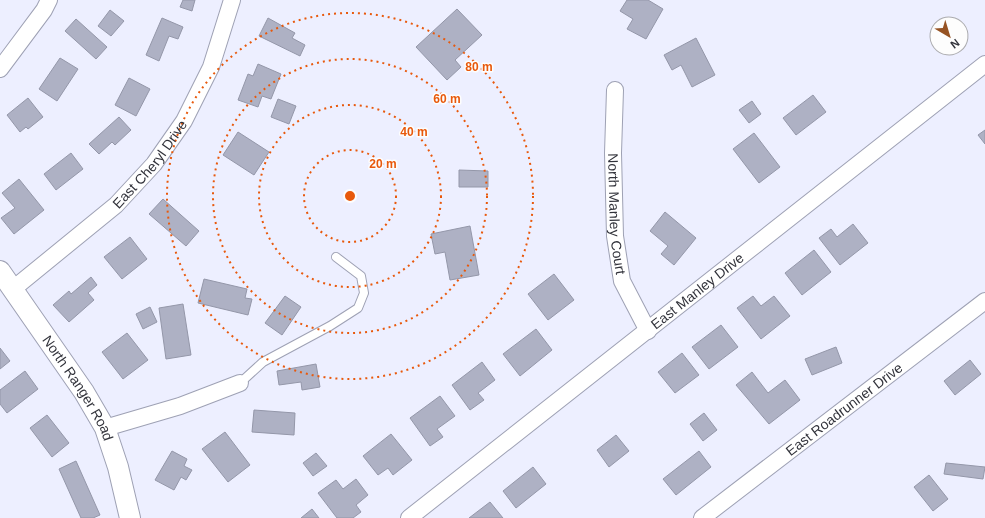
<svg xmlns="http://www.w3.org/2000/svg" width="985" height="518" viewBox="0 0 985 518" font-family="Helvetica,sans-serif">
<style>
.building{fill:#aeb1c4;stroke:#9497a9}
.lines{fill:none;stroke-linecap:round;stroke-linejoin:round}
.service-casing{stroke:#9ea1b4;stroke-width:10}
.minor-casing{stroke:#9ea1b4;stroke-width:18}
.tertiary-casing{stroke:#9ea1b4;stroke-width:22}
.service{stroke:#fff;stroke-width:8}
.minor{stroke:#fff;stroke-width:16}
.tertiary{stroke:#fff;stroke-width:20}
.ring{fill:none;stroke:#e8590c;stroke-width:2;stroke-dasharray:2 4}
.labels{text-anchor:middle;stroke-width:3;stroke-linejoin:round;paint-order:stroke}
.street-label{font-size:14px;fill:#32333b;stroke:#fdfdfd}
.centre{fill:#e8590c;stroke:#fdfdfd;stroke-width:2}
.ring-label{font-size:12px;text-anchor:middle;font-weight:bold;fill:#e8590c;stroke:#fdfdfd;stroke-width:3;stroke-linejoin:round;paint-order:stroke}
</style>
<rect width="100%" height="100%" fill="#edefff"/>
<path class="building" d="M183 0H195L192 11 180 7Z
M627 0H648L663 9 646 39 627 29 633 19 620 11Z
M457 9 482 35 455 60 461 67 447 80 416 47Z
M110 10 124 21 111 36 98 26Z
M162 18 183 27 178 39 169 36 159 61 146 55Z
M268 18 295 33 292 38 305 45 300 56 259 36Z
M76 19 107 47 96 59 65 31Z
M696 38 715 75 692 87 681 65 672 70 664 55Z
M60 58 78 69 57 101 39 89Z
M258 64 281 74 271 99 262 96 258 107 238 100 248 74 253 76Z
M129 78 150 89 136 116 115 105Z
M813 95 826 112 796 135 783 118Z
M28 98 43 117 28 129 26 127 20 132 7 115Z
M278 99 296 106 289 124 271 117Z
M752 101 761 114 749 123 739 110Z
M119 117 131 130 115 145 112 142 99 154 89 144Z
M985 130V144L978 135Z
M238 132 269 152 254 175 223 155Z
M754 133 780 167 759 183 733 149Z
M71 153 83 169 56 190 44 174Z
M459 170 488 171V187H459Z
M19 179 44 210 14 234 1 218 15 208 2 193Z
M163 199 199 231 186 246 149 214Z
M665 212 696 238 674 265 661 254 668 246 650 231Z
M853 224 868 243 840 265 819 238 831 229 837 237Z
M470 226 479 275 450 280 445 252 435 254 431 234Z
M130 237 147 259 122 279 104 257Z
M814 250 831 272 802 295 785 273Z
M554 274 574 300 548 320 528 294Z
M91 277 97 285 88 293 94 300 69 322 53 305 69 291 71 294Z
M204 279 247 289 245 298 252 299 248 315 198 303Z
M285 296 301 307 282 335 265 323Z
M753 296 761 306 774 296 790 316 761 339 737 308Z
M183 304 191 355 166 359 159 308Z
M150 307 157 322 143 329 136 314Z
M721 325 738 347 709 369 692 347Z
M536 329 552 350 520 376 503 354Z
M127 333 148 360 123 379 102 352Z
M836 347 842 363 812 375 805 359Z
M0 348 10 361 0 369Z
M682 353 699 375 675 393 658 372Z
M970 360 981 374 955 395 944 381Z
M482 362 495 380 478 393 484 400 470 410 452 385Z
M316 364 320 387 302 390 301 382 279 385 277 371Z
M25 371 38 389 7 413 0 404V390Z
M752 372 768 393 785 380 800 400 769 424 736 385Z
M440 396 455 416 437 429 443 437 430 446 410 418Z
M254 410 295 413 294 435 252 432Z
M704 413 717 430 703 441 690 424Z
M47 415 69 443 52 457 30 428Z
M225 432 250 465 228 482 202 449Z
M391 434 412 460 393 475 388 468 378 475 363 456Z
M616 435 629 451 609 467 597 450Z
M172 451 187 459 184 466 192 470 186 480 181 477 174 490 155 480Z
M699 451 711 467 676 495 663 479Z
M316 453 327 466 313 476 303 463Z
M76 461 100 515 93 518H81L59 469Z
M946 463 985 467 983 479 944 474Z
M533 467 546 484 516 508 503 491Z
M929 475 948 499 933 511 914 487Z
M356 479 368 495 356 505 361 512 353 518H337L318 493 336 480 343 489Z
M490 502 503 518H469Z
M312 509 319 518H301Z"/>
<g class="lines">
<defs>
<path id="service" d="M240 383 263 362 330 326 358 308 364 293 361 276 336 257"/>
<g id="minor">
<path d="M0 69 44 10 49 0"/>
<path id="s1" d="M615 90 613 153 615 236 622 281 648 331"/>
<path id="s2" d="M13 289 116 205 154 164 184 121 211 67 232 0"/>
<path d="M105 428 180 406 240 383"/>
<path id="s3" d="M409 518 985 64"/>
<path id="s4" d="M702 518 985 301"/>
</g>
<g id="tertiary">
<path id="s5" d="M0 271 84 392 105 428 118 467 130 518"/>
</g>
</defs>
<use href="#service" class="service-casing"/>
<use href="#minor" class="minor-casing"/>
<use href="#tertiary" class="tertiary-casing"/>
<use href="#service" class="service"/>
<use href="#minor" class="minor"/>
<use href="#tertiary" class="tertiary"/>
</g>
<g class="ring">
<circle cx="350" cy="196" r="46"/>
<circle cx="350" cy="196" r="91"/>
<circle cx="350" cy="196" r="137"/>
<circle cx="350" cy="196" r="183"/>
</g>
<g class="labels">
<g class="street-label">
<text dy="5" stroke="none"><textPath href="#s2" startOffset="186">East Cheryl Drive</textPath></text>
<text dy="5" stroke="none"><textPath href="#s1" startOffset="124">North Manley Court</textPath></text>
<text dy="5" stroke="none"><textPath href="#s3" startOffset="367">East Manley Drive</textPath></text>
<text dy="5" stroke="none"><textPath href="#s5" startOffset="141">North Ranger Road</textPath></text>
<text dy="5" stroke="none"><textPath href="#s4" startOffset="179">East Roadrunner Drive</textPath></text>
</g>
</g>
<circle cx="350" cy="196" r="6" class="centre"/>
<g class="ring-label">
<text x="479" y="71">80 m</text>
<text x="447" y="103">60 m</text>
<text x="414" y="136">40 m</text>
<text x="383" y="168">20 m</text>
</g>
<g transform="translate(949 36) rotate(142)"><circle r="19" fill="#fdfdfd" stroke="#acacaf"/>
<path d="M0-3L7 15L0 10L-7 15Z" fill="#965323"/>
<text y="-6" font-size="11" font-weight="bold" text-anchor="middle" fill="#32333b">N</text>
</g>
</svg>
